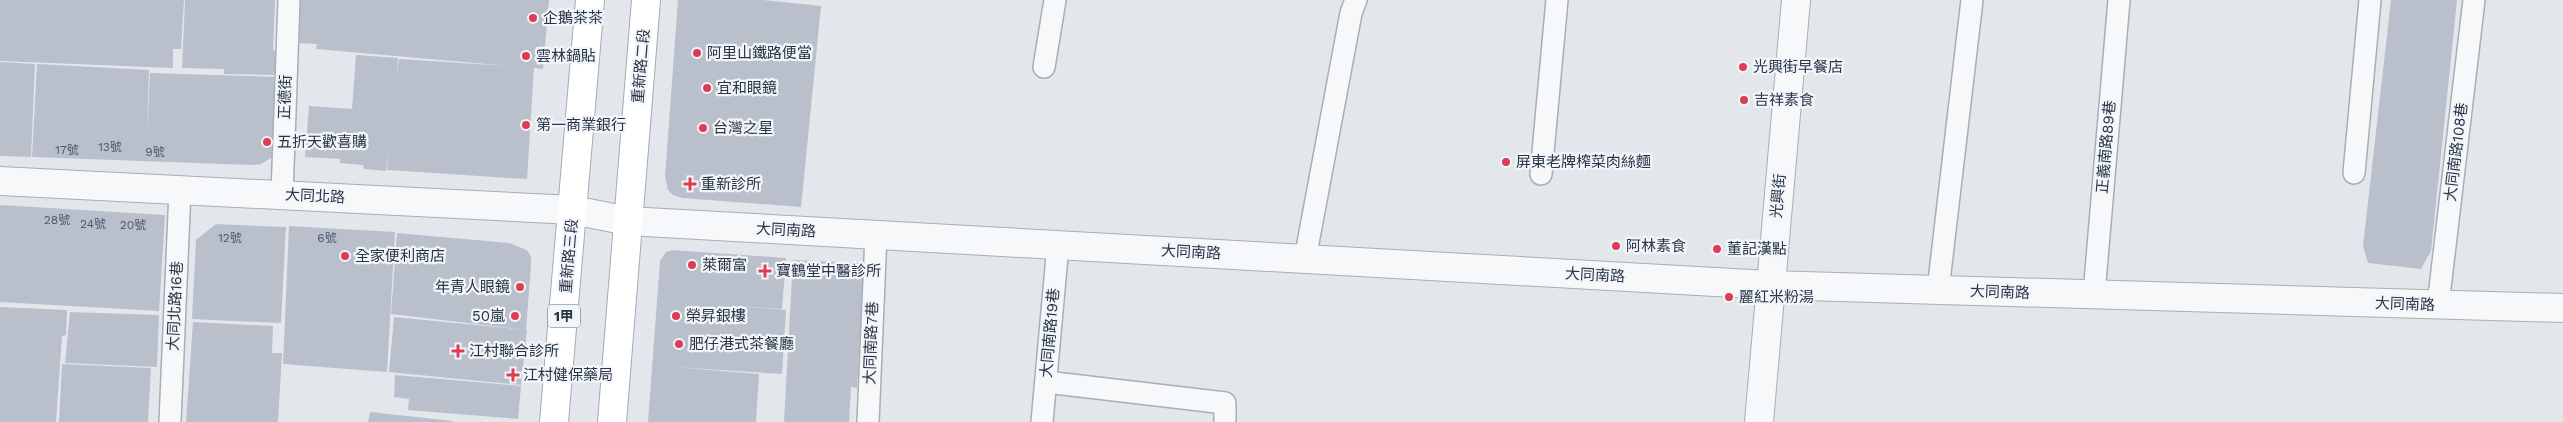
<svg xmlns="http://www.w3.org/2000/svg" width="2563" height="422" viewBox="0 0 2563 422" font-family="'Work Sans','Noto Sans TC',sans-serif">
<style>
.building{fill:#b9c0cb}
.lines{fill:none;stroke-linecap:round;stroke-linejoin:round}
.service-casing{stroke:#a7aeb7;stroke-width:24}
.minor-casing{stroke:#a7aeb7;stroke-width:30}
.primary-casing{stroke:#a1abba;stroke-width:30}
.service{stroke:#f6f8fa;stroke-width:21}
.minor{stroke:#f6f8fa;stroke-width:28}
.primary{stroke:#fff;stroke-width:28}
.poi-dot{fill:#de3c55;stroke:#f3f6f9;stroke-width:2}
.labels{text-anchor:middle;stroke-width:4.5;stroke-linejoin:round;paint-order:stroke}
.number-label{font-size:12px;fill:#4c5768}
.shield{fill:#f3f6f9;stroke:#656e7c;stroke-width:1}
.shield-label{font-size:14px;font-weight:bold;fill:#283447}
.poi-label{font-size:15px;fill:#283447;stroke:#f3f6f9;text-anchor:start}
.street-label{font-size:15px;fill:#283447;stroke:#f3f6f9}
</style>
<rect width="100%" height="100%" fill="#e3e7ec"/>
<path class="building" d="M0 0H184L181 49H173V68L0 61Z
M185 0H275L273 50 277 51 276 75 224 74V69L182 68Z
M300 0H549L543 69 534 68 527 179 387 170 388 152 386 171 364 169 363 165 340 163V159L305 157 309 106 352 109 356 55 398 58 397 73 399 59 509 66 316 49 317 44 297 43Z
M678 0H763L821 6 801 207 682 198 673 195 668 190 665 177Z
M2391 0H2457L2431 251 2421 269 2368 263 2363 246Z
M0 62 35 64 31 157 0 156Z
M37 64 149 70 147 138 150 73 277 77 274 156 261 164 251 165 32 157Z
M0 205 165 215 159 311 0 302Z
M216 224 286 227 281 323 192 319 196 240Z
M289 226 395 232 387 372 283 364Z
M397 233 509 243 527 250 531 257V266L526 330 391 314Z
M672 250 786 258 782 309 736 306 786 310 782 374 672 367 759 374 756 422H648L660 261 666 252Z
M793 260 864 263 857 388 851 387 849 422H784Z
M0 307 67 310 66 335 62 336 56 422H0Z
M70 312 159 315 157 367 65 363Z
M394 317 527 330 521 385 389 372Z
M193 322 273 326 272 353H282L278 422H186Z
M62 364 151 368 148 422H59Z
M395 375 521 386 518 419 408 410 409 399 394 397Z
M370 412 453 421V422H368Z"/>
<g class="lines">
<defs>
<path id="service" d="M1044 67 1055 0
M2354 173 2370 0
M1541 174 1557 0
M282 195 289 0
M1305 259 1351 13 1356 0
M1938 290 1972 0
M2094 294 2119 0
M2438 305 2474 0
M1046 382 1225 403V422
M170 422 180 190
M868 422 876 235
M1042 422 1058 245"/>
<path id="minor" d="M0 181 573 210 628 221 1769 285 2563 308
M1759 422 1796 0"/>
<path id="primary" d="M554 422 590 0
M612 422 646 0"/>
</defs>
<use href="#service" class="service-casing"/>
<use href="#minor" class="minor-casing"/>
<use href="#primary" class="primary-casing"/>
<use href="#service" class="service"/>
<use href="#minor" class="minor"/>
<use href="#primary" class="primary"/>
</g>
<g class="poi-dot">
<circle cx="533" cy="18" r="5"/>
<circle cx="697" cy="53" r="5"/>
<circle cx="526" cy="56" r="5"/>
<circle cx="1743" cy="67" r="5"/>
<circle cx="707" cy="88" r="5"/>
<circle cx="1744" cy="100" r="5"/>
<circle cx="526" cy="125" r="5"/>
<circle cx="703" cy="128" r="5"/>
<circle cx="267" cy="142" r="5"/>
<circle cx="1506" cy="162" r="5"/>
<path d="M687.5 176.5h5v5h5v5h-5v5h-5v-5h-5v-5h5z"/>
<circle cx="1616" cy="246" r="5"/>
<circle cx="1717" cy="249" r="5"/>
<circle cx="345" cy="256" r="5"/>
<circle cx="692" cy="265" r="5"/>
<path d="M762.5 263.5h5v5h5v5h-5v5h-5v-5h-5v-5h5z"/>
<circle cx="520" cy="287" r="5"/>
<circle cx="1729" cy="297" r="5"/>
<circle cx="515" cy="316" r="5"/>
<circle cx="676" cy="316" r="5"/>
<circle cx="679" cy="344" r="5"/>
<path d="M455.5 343.5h5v5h5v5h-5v5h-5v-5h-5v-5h5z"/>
<path d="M510.5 367.5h5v5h5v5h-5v5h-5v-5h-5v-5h5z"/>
</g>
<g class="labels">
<g class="number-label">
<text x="110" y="151">13號</text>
<text x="67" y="154">17號</text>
<text x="155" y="156">9號</text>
<text x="57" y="224">28號</text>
<text x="93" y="228">24號</text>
<text x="133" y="229">20號</text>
<text x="230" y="242">12號</text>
<text x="327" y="242">6號</text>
</g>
<rect class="shield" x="548" y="304.5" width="32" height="23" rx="4"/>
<g class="shield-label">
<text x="564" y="321">1甲</text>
</g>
<g class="poi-label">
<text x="543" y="23">企鵝茶茶</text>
<text x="707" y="58">阿里山鐵路便當</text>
<text x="536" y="61">雲林鍋貼</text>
<text x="1753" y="72">光興街早餐店</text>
<text x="717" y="93">宜和眼鏡</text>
<text x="1754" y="105">吉祥素食</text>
<text x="536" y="130">第一商業銀行</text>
<text x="713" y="133">台灣之星</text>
<text x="277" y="147">五折天歡喜購</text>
<text x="1516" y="167">屏東老牌榨菜肉絲麵</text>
<text x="701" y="189">重新診所</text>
<text x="1626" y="251">阿林素食</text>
<text x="1727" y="254">董記漢點</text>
<text x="355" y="261">全家便利商店</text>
<text x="702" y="270">萊爾富</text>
<text x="776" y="276">寶鶴堂中醫診所</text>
<text x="510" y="292" text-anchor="end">年青人眼鏡</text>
<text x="1739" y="302">麗紅米粉湯</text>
<text x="505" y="321" text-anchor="end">50嵐</text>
<text x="686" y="321">榮昇銀樓</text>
<text x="689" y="349">肥仔港式茶餐廳</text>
<text x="469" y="356">江村聯合診所</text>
<text x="523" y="380">江村健保藥局</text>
</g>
<g class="street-label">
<text transform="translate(641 66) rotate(-85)" y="5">重新路二段</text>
<text transform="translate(285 97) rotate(-88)" y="5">正德街</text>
<text transform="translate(2106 147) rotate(-85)" y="5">正義南路89巷</text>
<text transform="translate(2456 152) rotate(-83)" y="5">大同南路108巷</text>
<text transform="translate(315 196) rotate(3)" y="5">大同北路</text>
<text transform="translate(1778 196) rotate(-85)" y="5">光興街</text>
<text transform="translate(786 230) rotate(3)" y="5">大同南路</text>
<text transform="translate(1191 252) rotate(3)" y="5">大同南路</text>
<text transform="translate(569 256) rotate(-85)" y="5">重新路三段</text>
<text transform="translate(1595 275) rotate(3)" y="5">大同南路</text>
<text transform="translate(2000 292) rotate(2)" y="5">大同南路</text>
<text transform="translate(2405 304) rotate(2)" y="5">大同南路</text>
<text transform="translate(175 306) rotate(-87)" y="5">大同北路16巷</text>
<text transform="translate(1050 333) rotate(-85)" y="5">大同南路19巷</text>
<text transform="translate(871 343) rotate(-88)" y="5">大同南路7巷</text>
</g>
</g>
</svg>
